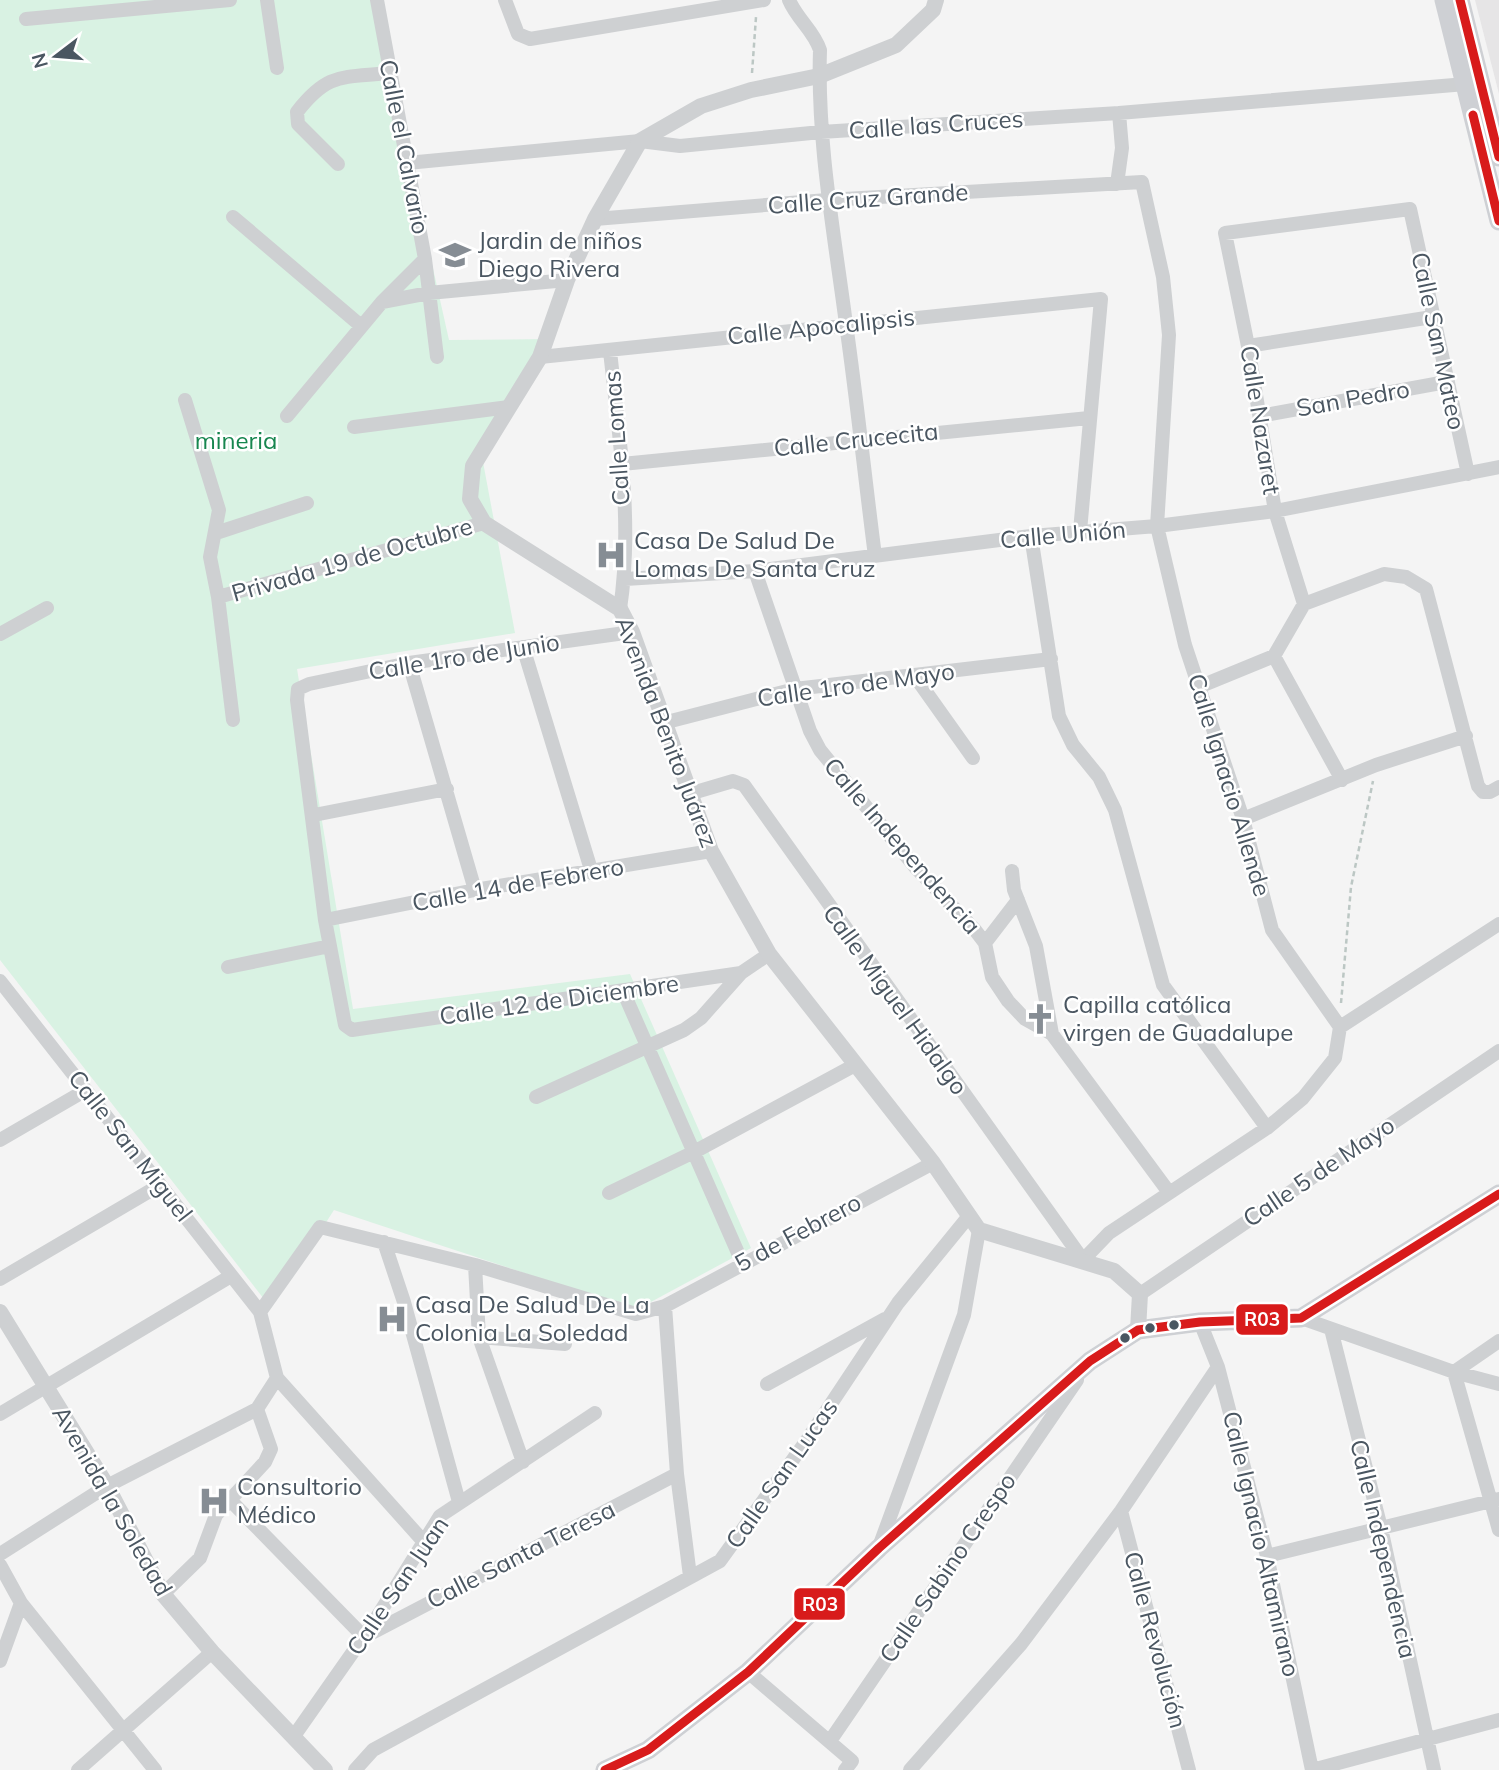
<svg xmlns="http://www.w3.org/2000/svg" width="1499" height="1770" viewBox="0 0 1499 1770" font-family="Mulish,sans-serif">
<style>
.education{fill:#e6e5e6}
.green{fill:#d9f2e3}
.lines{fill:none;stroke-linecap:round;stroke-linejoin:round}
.path{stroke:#bcc7c4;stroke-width:2.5;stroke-dasharray:5 3.5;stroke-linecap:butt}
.minor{stroke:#ced0d2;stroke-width:14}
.tertiary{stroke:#ced0d2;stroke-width:16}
.secondary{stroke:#ced0d4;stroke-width:19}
.bus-1-casing{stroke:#fff;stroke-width:14}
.bus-1{stroke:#d81b1b;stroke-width:9}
.bus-dot{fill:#4a5661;stroke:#fff;stroke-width:2.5}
.labels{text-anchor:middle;stroke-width:5;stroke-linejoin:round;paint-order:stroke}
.street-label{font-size:24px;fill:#4a5661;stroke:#fff}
.poi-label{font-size:24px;fill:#4a5661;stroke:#fff;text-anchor:start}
.park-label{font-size:24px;fill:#17864f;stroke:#fff}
.line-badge{stroke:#fff;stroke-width:2.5}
.badge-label{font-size:19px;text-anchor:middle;font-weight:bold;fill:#fff}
</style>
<rect width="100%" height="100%" fill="#f4f4f4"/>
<path class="education" d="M1475 0H1499V94Z"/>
<path class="green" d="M0 0H373L449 340 548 339 480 446 515 633 297 669 353 1009 630 974 751 1248 636 1310 334 1210 271 1308 0 960Z"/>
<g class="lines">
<path class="path" d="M752 73 756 17
M1341 1003 1351 887 1373 781"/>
<path class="minor" d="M267 0 277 68
M377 0 425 259 437 357
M505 0 518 34 530 39 764 0
M789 0C797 19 814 31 820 50 817 143 834 232 846 324 857 401 865 479 875 556
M26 19 230 0
M407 163 640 141 680 146 821 132 1119 113 1466 84
M338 164 298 124 297 112C328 72 342 78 389 73
M1117 184 1122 148 1119 113
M233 217 360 325
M595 219 827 200 1142 182 1163 277 1169 335 1157 526 1185 645 1243 819 1272 930 1340 1027
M382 302 425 259
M1248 346 1432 317
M610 351C619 435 633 524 620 609
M540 357 1101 299 1080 531
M185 400 219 510 210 557 218 597 233 720
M287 416 382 302 429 293 567 280
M1260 416 1446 382
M354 427 509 407
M622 464 1089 418
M216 533 307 503
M1031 536 1059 716 1073 745 1099 777 1115 810 1163 985 1267 1128
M755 571 810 731 820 750 916 868 975 930 985 943 992 977 1008 1001 1025 1019 1052 1034 1168 1191
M625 579 755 571 1031 536 1157 526 1275 511 1499 467
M218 597 484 523
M1304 604 1275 511 1248 346 1225 233 1410 209 1468 474
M632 632 409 663 309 684 298 689 297 700 325 920 345 1025 352 1030 741 973 769 954
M0 634 47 608
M523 647 592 873
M1274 656 1342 780
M409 663 475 890
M914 675 973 758
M1201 686 1274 656 1304 604 1384 574 1406 577 1426 589 1478 786 1483 792H1490L1499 787
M663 723 795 689 1051 659
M689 794 733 781 744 785 1083 1260 1109 1233 1267 1128 1303 1098 1335 1058 1340 1027
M314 815 447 789
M1243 819 1376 765 1466 736
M1012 871 1014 890 1036 946 1052 1034
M325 920 475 890 711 851
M985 943 1018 900
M228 967 330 946
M0 981 260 1312 277 1378 257 1409 271 1449 265 1462 216 1515 200 1558 163 1594
M623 991 742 1262
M1340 1027 1499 924
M536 1097 684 1030 701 1018 741 973
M0 1140 86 1090
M609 1193 694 1152 855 1065
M384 1242 404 1302 459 1502
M475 1265 479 1337 523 1462
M0 1279 160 1185
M1140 1294 1499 1051
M665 1306 677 1474 690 1576
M260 1312 320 1227 475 1265 636 1314 665 1306 933 1163
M1301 1318 1454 1372 1499 1384
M1200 1322 1218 1367 1267 1556 1312 1770
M1331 1329 1381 1528 1434 1770
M479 1337 565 1344
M1499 1341 1454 1372 1499 1530
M277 1378 424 1542
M767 1384 885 1319
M0 1414 231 1276
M231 1501 364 1637 677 1474
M1121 1511 1189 1770
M879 1547 964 1315 979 1230
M0 1554 107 1486 257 1409
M1267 1556 1499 1499
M0 1565 21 1603 155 1770
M0 1661 21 1603
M748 1672 852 1761 845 1770
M294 1736 374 1622 440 1516 595 1413
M830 1741 1077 1380
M78 1770 212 1652
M355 1770 373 1750 720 1561 807 1440 898 1303 969 1216
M910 1770 1021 1644 1121 1511 1218 1367
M1312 1770 1499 1720"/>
<path class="tertiary" d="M936 0 933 10 896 45 819 76 751 90 701 106 640 141 595 219 567 280 540 357 473 466 470 499 484 523 620 609 632 632 711 851 769 954 933 1163 979 1230 1114 1271 1140 1294 1138 1330
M0 1312 107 1486 163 1594 212 1652 325 1770"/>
<path class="secondary" d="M1444 0 1499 221
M1460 0 1499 157
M605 1770 648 1750 748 1672 879 1548 1090 1361 1138 1330 1200 1322 1301 1318 1499 1194"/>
<defs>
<path id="bus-1" d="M1460 0 1499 157
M1473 115 1499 221
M605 1770 648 1750 748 1672 879 1548 1090 1361 1138 1330 1200 1322 1301 1318 1499 1194"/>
</defs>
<use href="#bus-1" class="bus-1-casing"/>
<use href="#bus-1" class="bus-1"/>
</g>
<defs>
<symbol id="school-bare" viewBox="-9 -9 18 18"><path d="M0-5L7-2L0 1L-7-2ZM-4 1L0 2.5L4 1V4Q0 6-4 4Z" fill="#868d94" stroke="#fff" stroke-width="2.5" paint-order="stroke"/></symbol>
<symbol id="hospital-bare" viewBox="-9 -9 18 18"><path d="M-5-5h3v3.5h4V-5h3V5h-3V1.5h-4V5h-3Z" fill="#868d94" stroke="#fff" stroke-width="2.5" paint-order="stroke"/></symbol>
<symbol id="church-bare" viewBox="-9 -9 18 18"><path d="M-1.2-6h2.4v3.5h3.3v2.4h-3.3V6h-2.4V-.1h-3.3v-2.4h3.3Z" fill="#868d94" stroke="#fff" stroke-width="2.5" paint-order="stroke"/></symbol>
</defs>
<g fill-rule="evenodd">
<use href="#school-bare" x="433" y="233" width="44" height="44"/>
<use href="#hospital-bare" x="589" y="533" width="44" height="44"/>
<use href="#church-bare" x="1018" y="997" width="44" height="44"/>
<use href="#hospital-bare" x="370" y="1297" width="44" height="44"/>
<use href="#hospital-bare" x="192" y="1479" width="44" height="44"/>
</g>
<g class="bus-dot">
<circle cx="1174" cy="1325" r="6"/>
<circle cx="1150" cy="1328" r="6"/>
<circle cx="1125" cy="1338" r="6"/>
</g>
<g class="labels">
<g class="street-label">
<text transform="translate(936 125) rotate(-4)" y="8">Calle las Cruces</text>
<text transform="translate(404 147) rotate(79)" y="8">Calle el Calvario</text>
<text transform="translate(868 199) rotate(-4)" y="8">Calle Cruz Grande</text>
<text transform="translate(821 327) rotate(-6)" y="8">Calle Apocalipsis</text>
<text transform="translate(1438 341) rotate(78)" y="8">Calle San Mateo</text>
<text transform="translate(1353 399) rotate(-10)" y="8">San Pedro</text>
<text transform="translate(1260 420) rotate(81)" y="8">Calle Nazaret</text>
<text transform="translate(617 438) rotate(-94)" y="8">Calle Lomas</text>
<text transform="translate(856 440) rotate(-6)" y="8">Calle Crucecita</text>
<text transform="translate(1063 535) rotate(-5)" y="8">Calle Unión</text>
<text transform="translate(352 560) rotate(-16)" y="8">Privada 19 de Octubre</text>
<text transform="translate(464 657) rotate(-9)" y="8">Calle 1ro de Junio</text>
<text transform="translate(856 685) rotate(-8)" y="8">Calle 1ro de Mayo</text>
<text transform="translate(666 732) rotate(69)" y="8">Avenida Benito Juárez</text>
<text transform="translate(1229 785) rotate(73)" y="8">Calle Ignacio Allende</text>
<text transform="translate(902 846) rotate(49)" y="8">Calle Independencia</text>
<text transform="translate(518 885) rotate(-10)" y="8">Calle 14 de Febrero</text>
<text transform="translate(559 1000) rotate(-8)" y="8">Calle 12 de Diciembre</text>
<text transform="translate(895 1000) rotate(54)" y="8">Calle Miguel Hidalgo</text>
<text transform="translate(130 1146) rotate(52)" y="8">Calle San Miguel</text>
<text transform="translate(1319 1172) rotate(-34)" y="8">Calle 5 de Mayo</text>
<text transform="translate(798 1233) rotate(-28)" y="8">5 de Febrero</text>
<text transform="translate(782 1474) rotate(-55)" y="8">Calle San Lucas</text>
<text transform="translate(112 1501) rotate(60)" y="8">Avenida la Soledad</text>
<text transform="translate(1261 1544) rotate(77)" y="8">Calle Ignacio Altamirano</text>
<text transform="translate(1383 1549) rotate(77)" y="8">Calle Independencia</text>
<text transform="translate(521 1555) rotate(-27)" y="8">Calle Santa Teresa</text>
<text transform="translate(948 1568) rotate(-56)" y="8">Calle Sabino Crespo</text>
<text transform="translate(398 1586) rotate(-56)" y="8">Calle San Juan</text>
<text transform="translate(1155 1640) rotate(75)" y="8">Calle Revolución</text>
</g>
<g class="poi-label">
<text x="478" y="249">Jardin de niños<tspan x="478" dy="28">Diego Rivera</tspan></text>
<text x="634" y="549">Casa De Salud De<tspan x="634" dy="28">Lomas De Santa Cruz</tspan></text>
<text x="1063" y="1013">Capilla católica<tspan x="1063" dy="28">virgen de Guadalupe</tspan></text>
<text x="415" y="1313">Casa De Salud De La<tspan x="415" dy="28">Colonia La Soledad</tspan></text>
<text x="237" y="1495">Consultorio<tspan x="237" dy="28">Médico</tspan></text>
</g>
<g class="park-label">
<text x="236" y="449">mineria</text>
</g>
</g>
<g class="line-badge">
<rect x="1235" y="1303" width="54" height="33" rx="7" fill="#d81b1b"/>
<rect x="793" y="1587" width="53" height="34" rx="7" fill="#d81b1b"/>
</g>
<g class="badge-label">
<text x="1262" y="1326">R03</text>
<text x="820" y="1611">R03</text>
</g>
<g transform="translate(56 56) rotate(254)" stroke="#ffffff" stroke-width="5" paint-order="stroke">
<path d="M0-5L12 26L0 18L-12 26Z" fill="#4a5661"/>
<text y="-10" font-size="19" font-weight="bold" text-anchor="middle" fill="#4a5661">N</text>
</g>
</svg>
